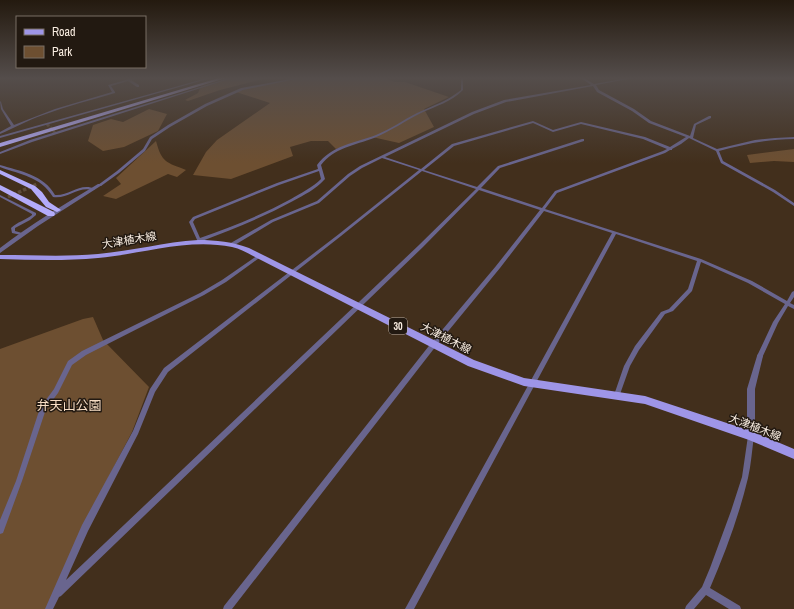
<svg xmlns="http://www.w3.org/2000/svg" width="794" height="609" viewBox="0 0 794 609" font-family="'Archivo Narrow','Noto Sans JP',sans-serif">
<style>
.green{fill:#6d4f31}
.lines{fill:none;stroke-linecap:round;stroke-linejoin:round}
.minor-tunnel-far1{stroke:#5e4c3a;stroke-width:3;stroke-dasharray:3 1.5;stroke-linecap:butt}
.minor-tunnel{stroke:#5e4c3a;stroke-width:3.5;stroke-dasharray:3.5 2;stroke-linecap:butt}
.minor{fill:#69658e;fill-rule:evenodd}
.tertiary{fill:#69658e;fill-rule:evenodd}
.primary{fill:#9e95e7;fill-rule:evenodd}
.motorway{fill:#b3abfa;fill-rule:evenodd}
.labels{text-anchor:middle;stroke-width:3;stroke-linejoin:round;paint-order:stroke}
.shield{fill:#221911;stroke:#b9aea3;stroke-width:1}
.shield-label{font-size:10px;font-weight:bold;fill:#faeee2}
.street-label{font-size:11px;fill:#faeee2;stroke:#221911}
.near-park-label{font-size:13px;fill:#f7ddc4;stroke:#221911}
</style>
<rect width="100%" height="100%" fill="#422f1c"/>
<path class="green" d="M230 78H275L263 79 220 90 188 101 185 100 198 93 201 86Z
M306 78H384L395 82H405L449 97 424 109 434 127 399 143 372 137 336 149 328 141H311L290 147 293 156 231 179 193 175 206 152 217 140 270 103 236 92 260 85Z
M149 109 167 114 158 131 124 147 103 151 88 141 93 125 111 119 123 122Z
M156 141C162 163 166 162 186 170L177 177 168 174 116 199 103 196 121 184 116 178Z
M794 149V162L774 161 750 163 747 155Z
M93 317 103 340 149 387 132 432 81 530 46 609H0V349L83 319Z"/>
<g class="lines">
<path class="minor-tunnel-far1" d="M47 124 56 134"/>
<path class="minor-tunnel" d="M8 197 37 184"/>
<path class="minor" d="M133 78H137L131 80 139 85V87H137L128 81 111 86 115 92V93C91 100 67 106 43 115 28 120 14 128 0 134V132L11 126 1 109 0 101 1 102 3 109 14 125 55 109 112 92 108 85Z
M207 78H211L0 138V136Z
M229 78H232L32 142 0 154V152L30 140Z
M296 78H301L243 90 207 106 170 127 152 139 145 151 119 173 101 186H99L98 185 117 171 143 149 150 137 168 125 205 104 241 88Z
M461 78H463V90C451 102 436 106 421 113 405 121 391 131 374 138 355 145 334 148 321 165L325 179 324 180C316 189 304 195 293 201 264 217 233 229 202 241V243H198V242L189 222 193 217 277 183 318 169 317 165C332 145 355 143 376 135 391 129 403 120 417 113 434 105 446 102 461 90ZM319 171 321 179C313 187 301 193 291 199 262 215 231 227 200 238L193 222 195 219 279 185Z
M581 78H584L594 84 628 78H633L596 85 599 90 634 109 651 121 690 136 694 124 709 116H711V118L696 125 693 138 717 149 755 140 775 138 794 137V139C768 139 744 144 719 151L723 161 775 190 794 203V206L773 192 721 163 716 151 689 138 681 144 672 149V150H670L665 153 557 193 545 209 701 259 752 281 787 301 792 292 794 291V297L790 303 794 305V309L788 306 778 323 762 358H758L757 356 773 322 785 304 748 283 701 262 692 291 673 311 665 314 639 350 630 366 619 397 617 398 615 397 614 395 624 366 635 346 661 312 669 309 688 289 697 261 616 234 414 609H405L612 233 544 211 500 268 436 346 232 609H223L224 606 432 342 496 266 540 210 479 190 423 247 61 596 59 597 53 609H45L82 525 133 431 150 389 164 368 339 234 419 170 382 158 362 168 350 176 319 203 273 222 233 246H229V244L271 220 317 201 348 174 360 166 472 112 504 100 591 85ZM593 86 597 92 632 111 649 123 686 137 670 147 645 137 581 122 553 130 533 121 452 144 421 169 385 157 474 114 506 102ZM533 123 553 132 581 124 643 139 667 149 663 151 555 191 542 208 481 188 500 168 584 141V139H582L498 166 477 187 424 170 454 146ZM422 171 476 189 419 245 66 580 88 531 138 434 155 392 168 372 341 236Z
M0 165C20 171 44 175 55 195 70 196 80 182 95 189L93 190C77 186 69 199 53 197 40 176 21 175 0 167Z
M0 195 36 213V215L30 220 15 228V231L22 233V235H21L12 233 11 228C17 222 26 220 32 215V214L0 197Z
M258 255H262V256L226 282 204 295 86 355 72 365 58 393 46 409 22 481 3 533 0 534V520L16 481 40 408 54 389 68 361 82 351 200 293 222 280Z
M751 433 753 434 754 436C752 450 751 465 748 478 739 516 725 553 710 588L740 606 741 609H729L706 595 694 609H685L686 606 702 587 710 568 731 511 742 477 748 436 749 434Z"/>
<path class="tertiary" d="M98 184H100L102 185 38 226 0 253V248C31 224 65 204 98 184Z
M760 353 762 354 763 356 755 389V436L754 439 751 440 748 439 747 436V389L757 356 758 354Z"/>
<path class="primary" d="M198 240C216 240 233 242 249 248L474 360 524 378 645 396 751 431 794 449V459L749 440 645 404 524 386 468 366 257 258C249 254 241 249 232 247 187 238 143 254 98 258 66 261 33 260 0 259V255C33 255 65 257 98 254 132 251 165 242 198 240Z"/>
<path class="motorway" d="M219 78H226L0 147V143Z
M0 170 35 186 42 192 49 202 61 210 57 212 46 207 31 189 0 174Z
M0 185 54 212 55 214 54 216H48L0 190Z"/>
</g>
<linearGradient id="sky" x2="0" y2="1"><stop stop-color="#241a0f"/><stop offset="0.48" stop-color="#544d4b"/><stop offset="1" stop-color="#544d4b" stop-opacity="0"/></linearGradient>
<rect width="794" height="163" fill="url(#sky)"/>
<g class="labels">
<rect class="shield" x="389" y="318" width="18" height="16" rx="3"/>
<g class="shield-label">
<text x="398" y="330">30</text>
</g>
<g class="street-label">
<text transform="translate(129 240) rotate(-9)" y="4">大津植木線</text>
<text transform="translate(446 338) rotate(27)" y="4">大津植木線</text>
<text transform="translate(755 427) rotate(21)" y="4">大津植木線</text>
</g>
<g class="near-park-label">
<text x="69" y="410">弁天山公園</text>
</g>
</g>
<rect x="16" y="16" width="130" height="52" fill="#221911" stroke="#786e65"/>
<rect x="24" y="29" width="20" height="6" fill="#9e95e7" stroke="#786e65"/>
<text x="52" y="36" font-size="12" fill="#faeee2">Road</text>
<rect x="24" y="46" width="20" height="12" fill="#6d4f31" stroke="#786e65"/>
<text x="52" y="56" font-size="12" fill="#faeee2">Park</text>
</svg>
